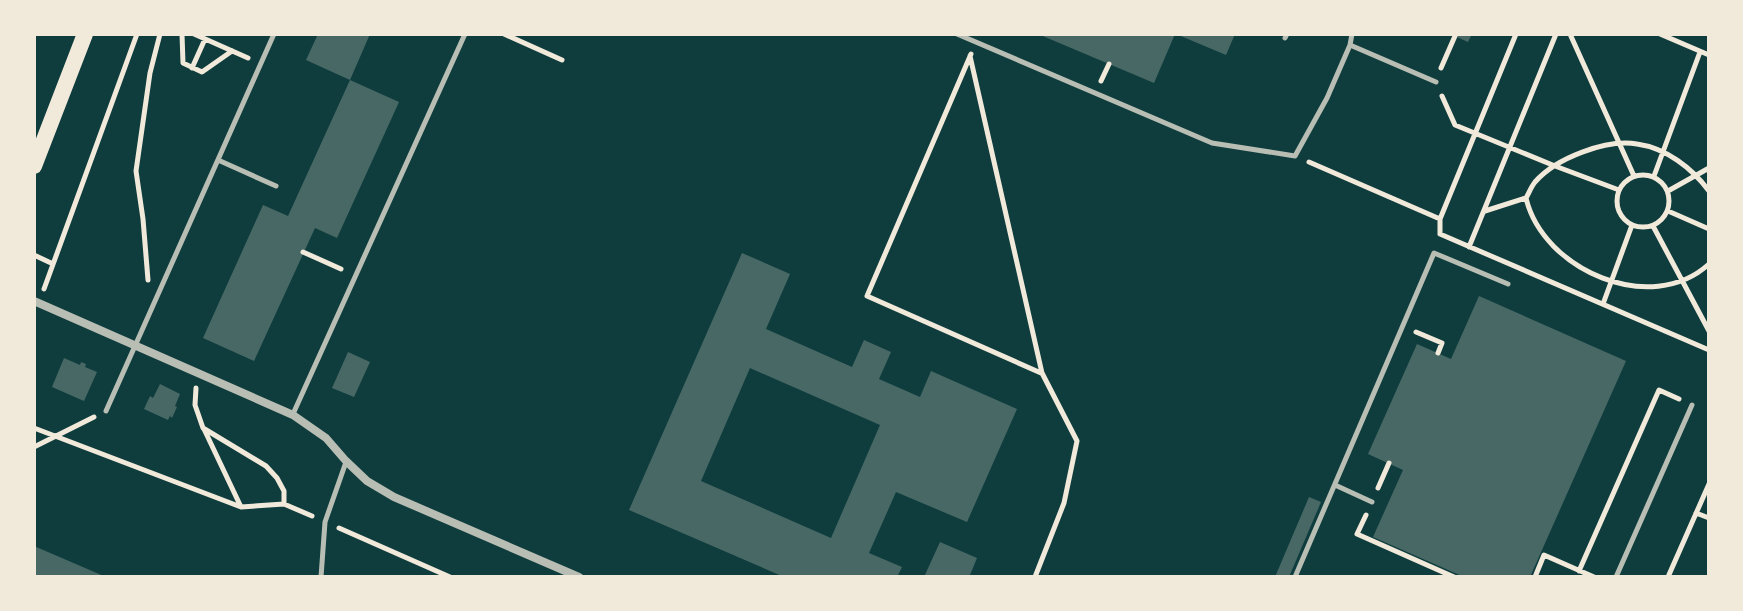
<svg xmlns="http://www.w3.org/2000/svg" width="1743" height="611" viewBox="0 0 1743 611" font-family="Lato,sans-serif">
<style>
.building{fill:#486865;fill-rule:evenodd}
.lines{fill:none;stroke-linecap:round;stroke-linejoin:round}
.path{stroke:#f1e9da;stroke-width:5}
.service{stroke:#b8beb3;stroke-width:5}
.minor{stroke:#b8beb3;stroke-width:8}
.secondary{stroke:#f1e9da;stroke-width:16}
</style>
<rect width="100%" height="100%" fill="#0f3d3e"/>
<path class="building" d="M318 34H370L350 80 306 60Z
M1038 34H1175L1154 83Z
M1176 34H1235L1226 55Z
M1450 34H1472L1468 42Z
M350 80 399 102 337 238 315 228 254 361 203 338 263 205 288 216Z
M742 253 790 274 766 329 852 367 864 340 891 352 879 379 920 397 931 371 1017 409 967 522 896 492 869 553 902 567 897 577H784L629 510ZM750 368 880 425 831 538 701 481Z
M1479 296 1626 361 1530 577H1464L1373 537 1403 470 1368 454 1417 344 1451 359Z
M348 352 370 362 354 397 332 388Z
M64 358 80 365 81 362 86 364 85 367 97 372 84 401 52 387Z
M160 384 180 394 175 406 177 407 172 418 170 416 168 420 144 409 150 396 153 398Z
M1309 497 1321 502 1289 577H1275Z
M940 542 977 558 970 575 975 577H924Z
M34 546 106 577H34Z"/>
<g class="lines">
<path class="path" d="M182 34 183 63 202 72 232 51
M194 34 248 58
M504 34 562 60
M1570 34 1634 176
M1660 34 1709 55
M971 54 867 296 1041 373
M970 56 1042 373 1077 441 1064 503 1035 577
M192 68 205 39
M1441 68 1455 36
M1101 81 1109 64
M1442 96 1455 125 1555 166 1619 190
M1309 162 1440 219
M1617 201a26 26 0 1 1 52 0a26 26 0 1 1-52 0Z
M1654 176 1700 52
M1668 191 1709 168
M1709 191C1692 168 1666 148 1637 144 1606 139 1556 158 1535 182 1531 187 1529 193 1526 198 1543 270 1651 317 1709 264
M1485 211 1526 198
M1668 211 1709 229
M1653 226 1709 331
M1440 234 1709 350
M1440 234V219L1516 34
M1469 247 1556 34
M303 252 341 269
M34 255 51 263
M148 280 143 219 136 171 150 73 160 34
M44 289 137 34
M1603 304 1632 225
M1416 332 1442 343 1438 353
M196 388 195 405 203 428 266 466 277 478 284 491V504
M34 428 241 507 284 504 312 516
M204 429 241 507
M34 447 94 417
M1378 488 1389 463
M1696 513 1709 518
M1366 515 1357 534 1454 577
M339 528 450 577
M1579 571 1659 390 1679 399
M1535 577 1544 555 1594 577
M1668 577 1709 484"/>
<path class="service" d="M957 34 1212 143 1295 156 1327 98 1350 45 1352 34
M1285 38 1287 34
M1350 45 1436 82
M218 160 276 186
M106 411 274 34
M293 414 465 34
M1335 485 1372 502
M321 577 325 522 346 462
M1295 577 1434 253 1508 284
M1616 577 1692 405"/>
<path class="minor" d="M34 301 293 415 326 438 346 461 367 481 394 497 579 577"/>
<path class="secondary" d="M34 166 85 34"/>
</g>
<rect width="1743" height="611" fill="none" stroke="#f1e9da" stroke-width="72"/>
</svg>
